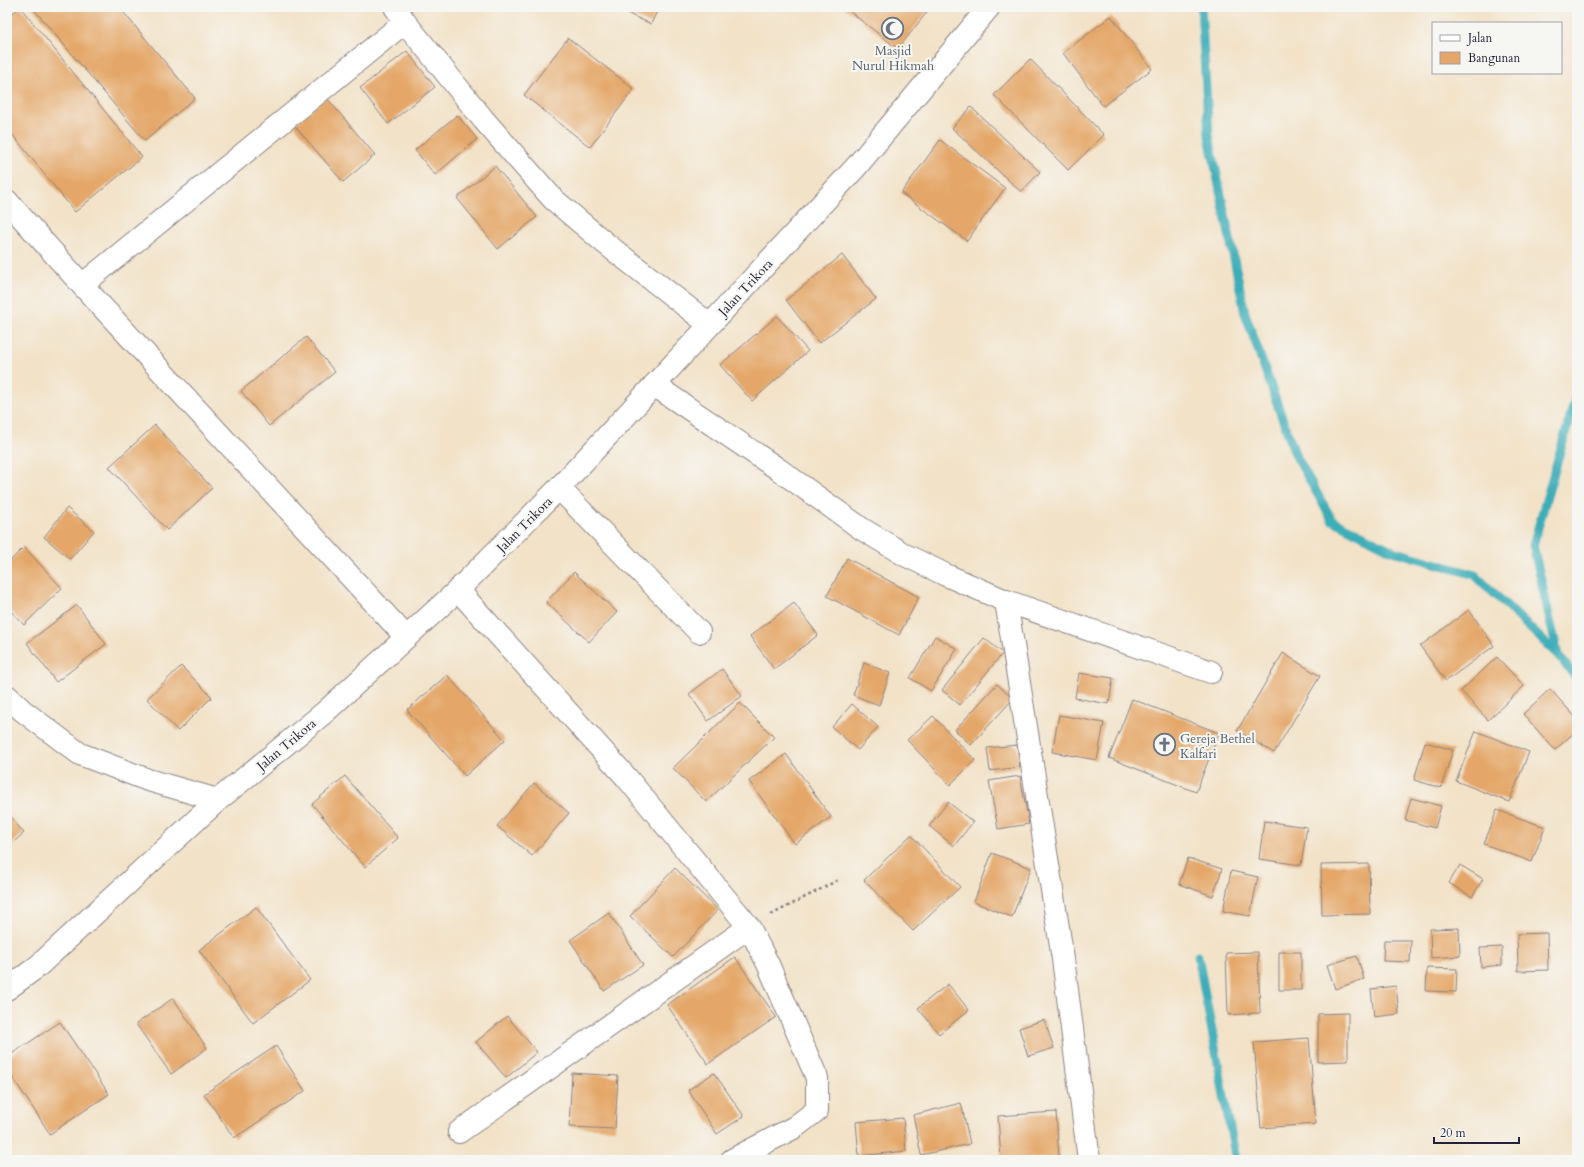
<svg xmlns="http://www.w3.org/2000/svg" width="1584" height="1167" viewBox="0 0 1584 1167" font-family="Cardo,serif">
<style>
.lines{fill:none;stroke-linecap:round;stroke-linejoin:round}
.stream{stroke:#3cadb8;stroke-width:9}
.building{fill:#e4a769}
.minor-casing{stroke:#8a8282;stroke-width:24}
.path{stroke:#8a8282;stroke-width:2.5;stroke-dasharray:3 3;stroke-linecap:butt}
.minor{stroke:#fff;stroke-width:22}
.labels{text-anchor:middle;stroke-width:4;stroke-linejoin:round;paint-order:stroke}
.worship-label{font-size:13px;fill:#5b616d;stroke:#f6f6f2}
.street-label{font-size:13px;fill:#22223b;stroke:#f6f6f2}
</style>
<rect width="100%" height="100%" fill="#f6f6f2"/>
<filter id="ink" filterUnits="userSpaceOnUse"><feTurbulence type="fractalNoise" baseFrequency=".025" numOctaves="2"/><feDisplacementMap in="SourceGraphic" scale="8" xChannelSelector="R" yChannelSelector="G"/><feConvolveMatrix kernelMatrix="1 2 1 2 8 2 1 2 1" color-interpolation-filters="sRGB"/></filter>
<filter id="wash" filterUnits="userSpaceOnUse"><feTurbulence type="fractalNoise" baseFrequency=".012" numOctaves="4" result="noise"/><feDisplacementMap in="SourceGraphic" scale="16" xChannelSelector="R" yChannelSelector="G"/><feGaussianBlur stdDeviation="0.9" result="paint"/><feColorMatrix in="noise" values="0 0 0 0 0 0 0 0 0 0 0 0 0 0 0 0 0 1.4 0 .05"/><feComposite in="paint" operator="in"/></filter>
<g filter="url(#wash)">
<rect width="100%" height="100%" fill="#f2e2c8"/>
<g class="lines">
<path class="stream" d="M1201 7 1209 136 1245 313 1295 454 1332 520 1393 551 1475 575 1558 655 1577 679
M1558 655 1533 545 1577 393
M1198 956 1236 1160"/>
</g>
<g id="blocks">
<path class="building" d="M20 7 142 157 75 212 7 128V18Z
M32 7H119L195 98 145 141Z
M613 7H659L651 24Z
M844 7H931L898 49Z
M1111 16 1152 69 1103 106 1063 53Z
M568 38 634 89 590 147 524 95Z
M407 51 435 87 388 124 360 88Z
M1030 59 1104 135 1068 170 994 95Z
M326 97 375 155 343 182 294 125Z
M971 107 1040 172 1021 192 952 128Z
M457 115 477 139 435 175 415 150Z
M940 140 1005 188 967 241 901 193Z
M495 166 537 217 498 249 457 198Z
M842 255 876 299 819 343 786 300Z
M777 316 808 351 752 401 720 365Z
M306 337 335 372 269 426 241 391Z
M155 425 212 488 167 530 109 467Z
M67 508 94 531 70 559 44 537Z
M24 547 62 588 24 625 7 607V564Z
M847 558 919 597 899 635 827 596Z
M574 572 617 612 589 642 546 602Z
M794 603 818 635 774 669 750 636Z
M77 605 106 644 56 682 27 643Z
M1469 610 1494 646 1446 681 1420 646Z
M935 636 957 649 931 691 910 678Z
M984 638 1003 653 960 705 942 690Z
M1283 653 1320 676 1274 753 1237 731Z
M1497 657 1524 686 1488 720 1461 691Z
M864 663 890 673 879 705 853 695Z
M181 666 212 697 178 731 147 699Z
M722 669 742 696 708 721 689 694Z
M1079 673 1113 678 1109 704 1075 698Z
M447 675 505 740 465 776 407 710Z
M997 684 1013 699 971 745 955 730Z
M1550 689 1577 719V730L1555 750 1523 714Z
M1132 699 1219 733 1196 792 1109 758Z
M740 703 774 737 706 802 673 768Z
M852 704 878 727 858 750 832 727Z
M1059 715 1104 723 1097 760 1052 752Z
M933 716 975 760 950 785 907 740Z
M1476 731 1529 752 1509 802 1456 781Z
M1425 742 1453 750 1441 788 1414 780Z
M1017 745 1020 767 990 771 987 748Z
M786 754 831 817 795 844 749 781Z
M345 776 398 838 365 867 312 804Z
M1020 776 1029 824 998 829 989 781Z
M534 783 569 813 532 856 497 826Z
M1411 798 1441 806 1435 828 1405 820Z
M948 802 973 822 954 846 929 826Z
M1497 810 1545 827 1532 862 1484 844Z
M7 813 24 833 7 848Z
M1264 821 1307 827 1301 865 1259 859Z
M911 835 960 887 913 931 864 880Z
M992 853 1031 868 1012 917 974 902Z
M1188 858 1222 869 1213 896 1179 884Z
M1369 864 1370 914 1322 915 1321 865Z
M1460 865 1483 879 1472 897 1449 883Z
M675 868 718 910 673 957 630 916Z
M1231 871 1258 877 1250 916 1223 911Z
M256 907 310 980 253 1023 199 950Z
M609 913 643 965 604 991 570 940Z
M1459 928 1460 956 1431 958 1430 929Z
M1547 933 1548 970 1518 971 1517 934Z
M1384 940H1411L1410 962 1383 961Z
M1502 947V965L1481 967 1480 948Z
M1258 952 1260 1013 1228 1015 1226 953Z
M1279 952H1301V990H1279Z
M1357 956 1364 979 1335 989 1327 965Z
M735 957 776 1017 708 1064 667 1005Z
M1427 968 1457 969 1456 992 1426 991Z
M948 984 969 1010 939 1034 918 1008Z
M1396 986 1399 1014 1374 1017 1371 989Z
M173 998 207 1048 171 1074 136 1024Z
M1348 1013V1061L1318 1062V1014Z
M507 1016 537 1052 506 1078 476 1042Z
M1044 1020 1054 1048 1028 1056 1019 1028Z
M60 1022 109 1094 50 1134 7 1069V1057Z
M1309 1038 1316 1124 1261 1128 1254 1042Z
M276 1046 305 1091 234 1138 204 1094Z
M572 1073 618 1076 615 1129 569 1127Z
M714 1073 744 1116 717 1134 688 1090Z
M961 1103 970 1144 921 1155 913 1115Z
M1056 1112 1059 1158 1001 1160 998 1116Z
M903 1118 906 1151 859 1156 856 1122Z"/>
</g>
</g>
<g filter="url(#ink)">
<use href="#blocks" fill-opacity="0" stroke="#8a8282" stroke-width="1"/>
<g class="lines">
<defs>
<path id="minor" d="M395 7 405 22 483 119 553 199 605 243 710 325
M7 201 82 285 406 637
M82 285 405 22
M654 385 778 469 862 529 905 555 946 575 1006 601 1211 672
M559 488 699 632
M458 590 627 778 749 927 768 964 817 1078V1110L795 1127 732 1160
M1006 601 1063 959 1089 1160
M7 696 23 711 80 754 148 780 218 800
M7 989 37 967 218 800 325 712 458 590 559 488 856 167 989 7
M459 1132 749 927"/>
</defs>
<use href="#minor" class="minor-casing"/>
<path class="path" d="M771 915 838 880"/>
<use href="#minor" class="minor"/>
</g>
</g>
<defs>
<symbol id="mosque-ring" viewBox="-11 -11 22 22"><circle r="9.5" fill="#f6f6f2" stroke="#6b7280" stroke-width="1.5"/><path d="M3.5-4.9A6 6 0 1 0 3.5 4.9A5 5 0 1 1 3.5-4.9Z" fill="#6b7280"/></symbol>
<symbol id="church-ring" viewBox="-11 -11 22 22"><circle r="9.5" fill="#f6f6f2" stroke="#6b7280" stroke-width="1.5"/><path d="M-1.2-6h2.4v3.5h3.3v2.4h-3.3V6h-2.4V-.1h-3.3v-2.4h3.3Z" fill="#6b7280"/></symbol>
</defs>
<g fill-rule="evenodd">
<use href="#mosque-ring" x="880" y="16" width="25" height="25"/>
<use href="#church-ring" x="1152" y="732" width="25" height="25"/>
</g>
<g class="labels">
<g class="worship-label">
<text x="893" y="55">Masjid<tspan x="893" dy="15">Nurul Hikmah</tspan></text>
<text x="1180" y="743" text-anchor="start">Gereja Bethel<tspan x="1180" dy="15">Kalfari</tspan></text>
</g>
<g class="street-label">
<text transform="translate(745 287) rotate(-47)" y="5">Jalan Trikora</text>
<text transform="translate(524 524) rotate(-45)" y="5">Jalan Trikora</text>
<text transform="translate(286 744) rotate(-40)" y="5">Jalan Trikora</text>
</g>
</g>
<rect width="1584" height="1167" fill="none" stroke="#f6f6f2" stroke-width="24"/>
<rect x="1432" y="22" width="130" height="52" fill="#f6f6f2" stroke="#a1a1a9"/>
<rect x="1440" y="35" width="20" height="6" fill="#ffffff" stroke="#a1a1a9"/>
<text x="1468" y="42" font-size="12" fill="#22223b">Jalan</text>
<rect x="1440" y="52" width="20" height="12" fill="#e4a769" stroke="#a1a1a9"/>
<text x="1468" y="62" font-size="12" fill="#22223b">Bangunan</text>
<path d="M1434 1137v6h85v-6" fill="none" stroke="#22223b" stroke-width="2"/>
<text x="1440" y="1137" font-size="12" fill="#22223b" stroke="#f6f6f2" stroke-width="3" paint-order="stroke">20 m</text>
</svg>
